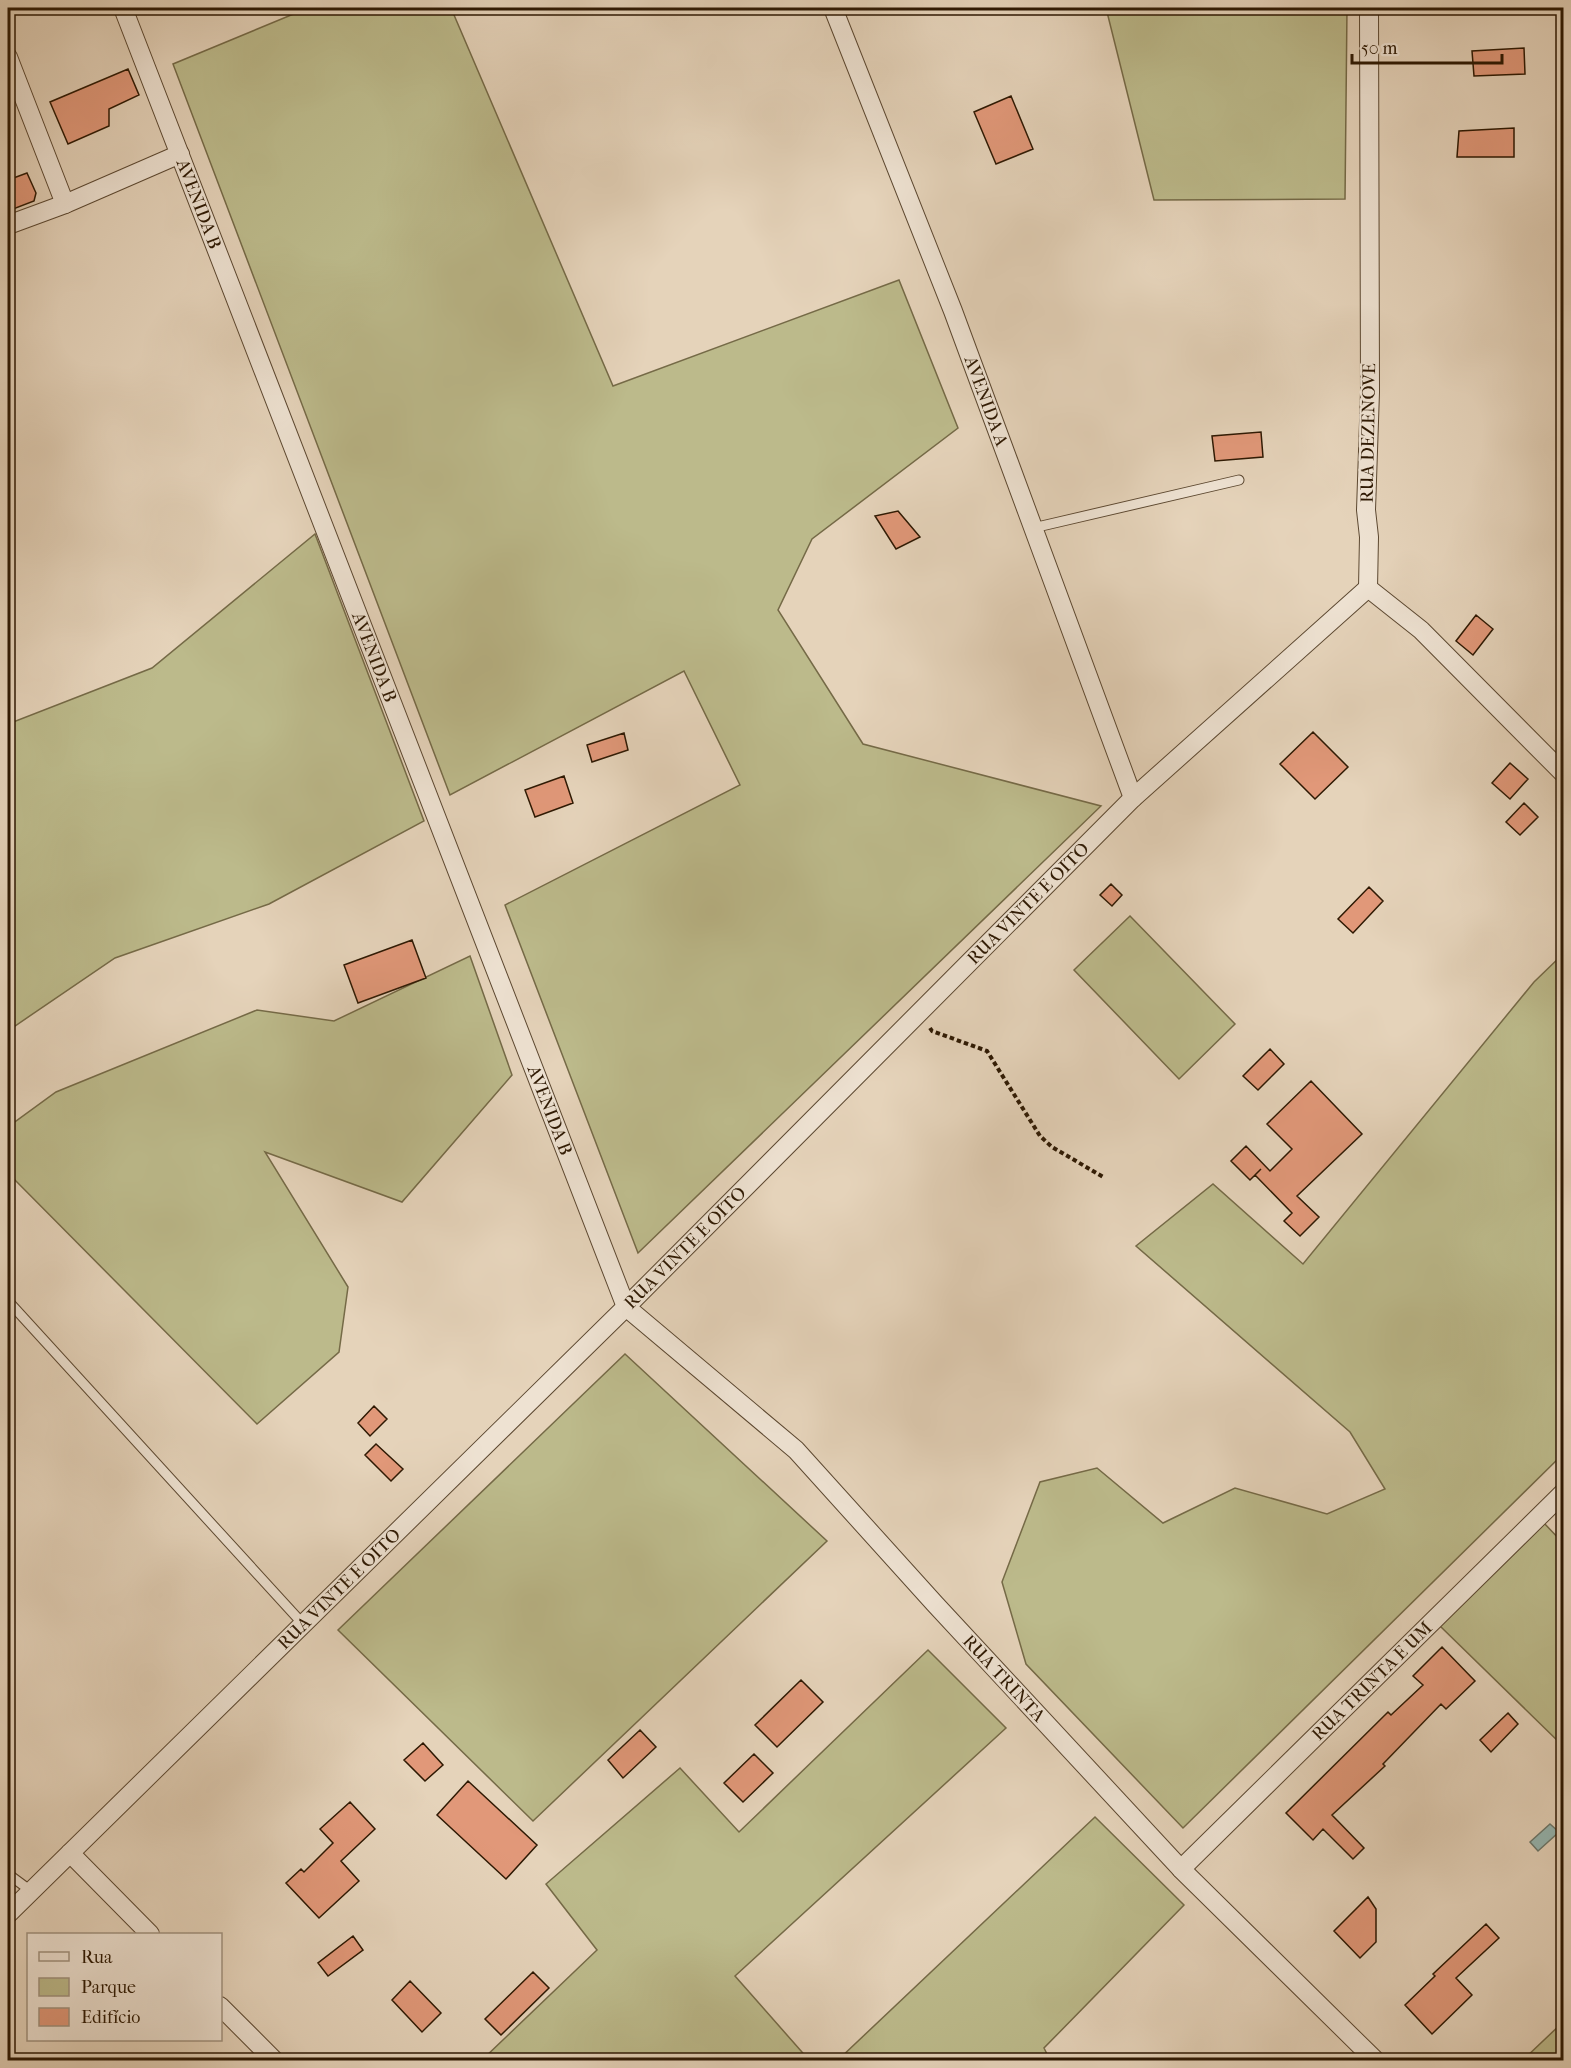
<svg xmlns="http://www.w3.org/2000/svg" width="1571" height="2068" viewBox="0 0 1571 2068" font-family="'IM FELL French Canon',serif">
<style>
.green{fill:#bcba8b;stroke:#756a47;stroke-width:1.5}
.water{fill:#96b7b2;stroke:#6c786c;stroke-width:1.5}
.building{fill:#e19879;stroke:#2e1903;stroke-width:1.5}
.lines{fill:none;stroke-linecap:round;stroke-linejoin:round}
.lane-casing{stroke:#5c4831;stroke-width:11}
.street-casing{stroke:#5c4831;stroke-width:20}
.path{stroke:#2e1903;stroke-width:4;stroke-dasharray:4.5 3;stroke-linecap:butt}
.lane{stroke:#eee2d2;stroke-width:9}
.street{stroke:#eee2d2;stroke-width:18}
.labels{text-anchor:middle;stroke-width:4.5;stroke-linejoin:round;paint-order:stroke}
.street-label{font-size:18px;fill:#2e1903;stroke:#eee2d2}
</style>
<rect width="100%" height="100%" fill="#e5d3ba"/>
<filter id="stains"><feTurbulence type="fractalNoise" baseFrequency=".00333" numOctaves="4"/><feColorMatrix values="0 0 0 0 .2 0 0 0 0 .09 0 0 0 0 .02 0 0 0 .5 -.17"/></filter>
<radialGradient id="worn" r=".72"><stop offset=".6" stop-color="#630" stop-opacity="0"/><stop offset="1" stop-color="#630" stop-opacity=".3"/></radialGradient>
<path class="green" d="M308 8H451L613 386 899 280 958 428 812 539 778 610 863 744 1101 806 638 1253 505 905 740 785 684 671 450 795 173 64Z
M1106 8H1347L1345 199 1154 200Z
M315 534 424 821 269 904 115 958 15 1026 8 1028V724L152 668Z
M1130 916 1235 1024 1179 1079 1074 970Z
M1563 954V1454L1183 1828 1026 1664 1002 1582 1040 1482 1097 1468 1163 1523 1235 1488 1327 1514 1385 1489 1350 1432 1136 1246 1213 1184 1303 1264 1534 982Z
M470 956 512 1075 402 1202 265 1152 348 1287 339 1352 257 1424 8 1173V1127L56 1092 257 1010 334 1021Z
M625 1354 827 1541 533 1821 338 1630Z
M1543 1522 1563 1543V1746L1440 1626Z
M928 1650 1006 1728 735 1976 809 2060H482L597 1950 546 1884 680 1768 739 1832Z
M1095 1817 1184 1905 1044 2048 1050 2060H838Z
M1563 2022V2060H1523Z"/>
<path class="water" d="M1550 1824 1559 1832 1538 1851 1530 1842Z"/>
<path class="building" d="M1524 48 1525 74 1474 76 1472 51Z
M128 69 139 95 109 109V126L68 144 50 102Z
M1011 96 1033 149 996 164 974 112Z
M1514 128V157H1457L1459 131Z
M27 173 36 193 34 201 8 211V180Z
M1261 432 1263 457 1215 461 1212 436Z
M898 511 920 537 896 549 875 516Z
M1476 615 1493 629 1473 655 1456 641Z
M1313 732 1348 767 1315 799 1280 764Z
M624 733 628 750 592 762 587 745Z
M1510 763 1528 779 1510 799 1492 783Z
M564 776 573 803 535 817 525 790Z
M1524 803 1538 817 1520 835 1506 822Z
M1111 884 1122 895 1112 906 1100 895Z
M1369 887 1383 901 1353 933 1338 919Z
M412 940 426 978 358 1003 344 965Z
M1270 1049 1284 1064 1258 1090 1243 1076Z
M1311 1081 1362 1134 1297 1196 1319 1217 1300 1236 1284 1221 1292 1213 1255 1175 1261 1169 1250 1180 1231 1161 1246 1146 1270 1171 1292 1149 1267 1124Z
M374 1406 387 1419 370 1436 358 1423Z
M376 1444 403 1469 391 1481 365 1455Z
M1442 1647 1475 1681 1446 1709 1441 1704 1383 1764 1385 1766 1332 1815 1364 1848 1353 1859 1323 1829 1313 1840 1286 1813 1388 1712 1391 1715 1423 1685 1413 1676Z
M801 1680 823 1702 777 1747 755 1725Z
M1508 1713 1518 1724 1491 1752 1480 1740Z
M640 1730 656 1747 623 1778 608 1760Z
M423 1743 443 1765 425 1781 404 1760Z
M754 1754 773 1773 743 1802 724 1783Z
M468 1781 537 1845 506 1879 437 1815Z
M350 1802 375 1829 341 1861 359 1881 319 1918 286 1883 301 1869 304 1872 333 1843 320 1829Z
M1368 1897 1376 1909V1942L1360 1958 1334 1931Z
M1486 1924 1499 1938 1456 1978 1472 1995 1432 2034 1405 2005 1435 1976 1433 1974Z
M353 1936 363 1950 328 1976 318 1963Z
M533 1972 549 1988 501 2035 485 2019Z
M410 1981 441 2013 422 2032 392 2000Z"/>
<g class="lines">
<defs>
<path id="lane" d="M1033 528 1239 480
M9 1302 303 1624
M8 1874 31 1891"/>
<g id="street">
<path id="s1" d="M123 8 626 1307 796 1450 935 1604 1181 1869 1375 2060"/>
<path id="s2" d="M833 8 953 311 1133 798"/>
<path d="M1369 8 1370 392 1366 510 1369 537 1368 588 1421 630 1564 774"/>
<path d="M8 57 65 204"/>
<path d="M8 225 65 204 180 154"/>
<path d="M70 1853 150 1934"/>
<path id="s3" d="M1181 1869 1564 1492"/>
<path id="s4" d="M8 1914 626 1307 1133 798 1368 588"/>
<path d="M220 2006 274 2060"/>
</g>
</defs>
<use href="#lane" class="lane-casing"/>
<use href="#street" class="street-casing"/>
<path class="path" d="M930 1028 932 1031 987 1051 1040 1136 1052 1147 1105 1178"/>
<use href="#lane" class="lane"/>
<use href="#street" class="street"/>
</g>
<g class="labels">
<g class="street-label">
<text dy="6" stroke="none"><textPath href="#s1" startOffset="210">AVENIDA B</textPath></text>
<text dy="6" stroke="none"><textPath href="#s2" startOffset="422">AVENIDA A</textPath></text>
<text transform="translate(1368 433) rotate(-89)" y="6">RUA DEZENOVE</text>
<text dy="6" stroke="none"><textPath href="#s1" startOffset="696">AVENIDA B</textPath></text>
<text dy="6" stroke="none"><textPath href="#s4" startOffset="1436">RUA VINTE E OITO</textPath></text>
<text dy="6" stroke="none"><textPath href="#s1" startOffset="1182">AVENIDA B</textPath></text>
<text dy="6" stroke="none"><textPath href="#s4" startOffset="950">RUA VINTE E OITO</textPath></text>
<text dy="6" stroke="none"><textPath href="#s4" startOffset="464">RUA VINTE E OITO</textPath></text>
<text dy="6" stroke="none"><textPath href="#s1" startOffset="1924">RUA TRINTA</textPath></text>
<text dy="6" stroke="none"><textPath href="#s3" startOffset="268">RUA TRINTA E UM</textPath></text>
</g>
</g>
<rect width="1571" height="2068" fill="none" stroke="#e5d3ba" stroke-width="30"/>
<rect x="9" y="9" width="1553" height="2050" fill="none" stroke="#2e1903" stroke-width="3"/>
<rect x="15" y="15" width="1541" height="2038" fill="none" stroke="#2e1903" stroke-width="1.5"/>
<rect x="27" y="1933" width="195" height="108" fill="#eee2d2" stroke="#a1927f" stroke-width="1.5"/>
<rect x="39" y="1952" width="30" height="9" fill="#eee2d2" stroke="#a1927f" stroke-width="1.5"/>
<text x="81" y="1963" font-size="18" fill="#2e1903">Rua</text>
<rect x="39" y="1978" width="30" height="18" fill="#bcba8b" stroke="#a1927f" stroke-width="1.5"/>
<text x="81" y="1993" font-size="18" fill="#2e1903">Parque</text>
<rect x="39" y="2008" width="30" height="18" fill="#e19879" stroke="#a1927f" stroke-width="1.5"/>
<text x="81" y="2023" font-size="18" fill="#2e1903">Edifício</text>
<path d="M1352 54v9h150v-9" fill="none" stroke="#2e1903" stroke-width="3"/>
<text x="1361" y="54" font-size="18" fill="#2e1903" stroke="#eee2d2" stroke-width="4.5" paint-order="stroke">50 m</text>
<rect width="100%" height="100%" filter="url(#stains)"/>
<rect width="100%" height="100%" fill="url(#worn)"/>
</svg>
